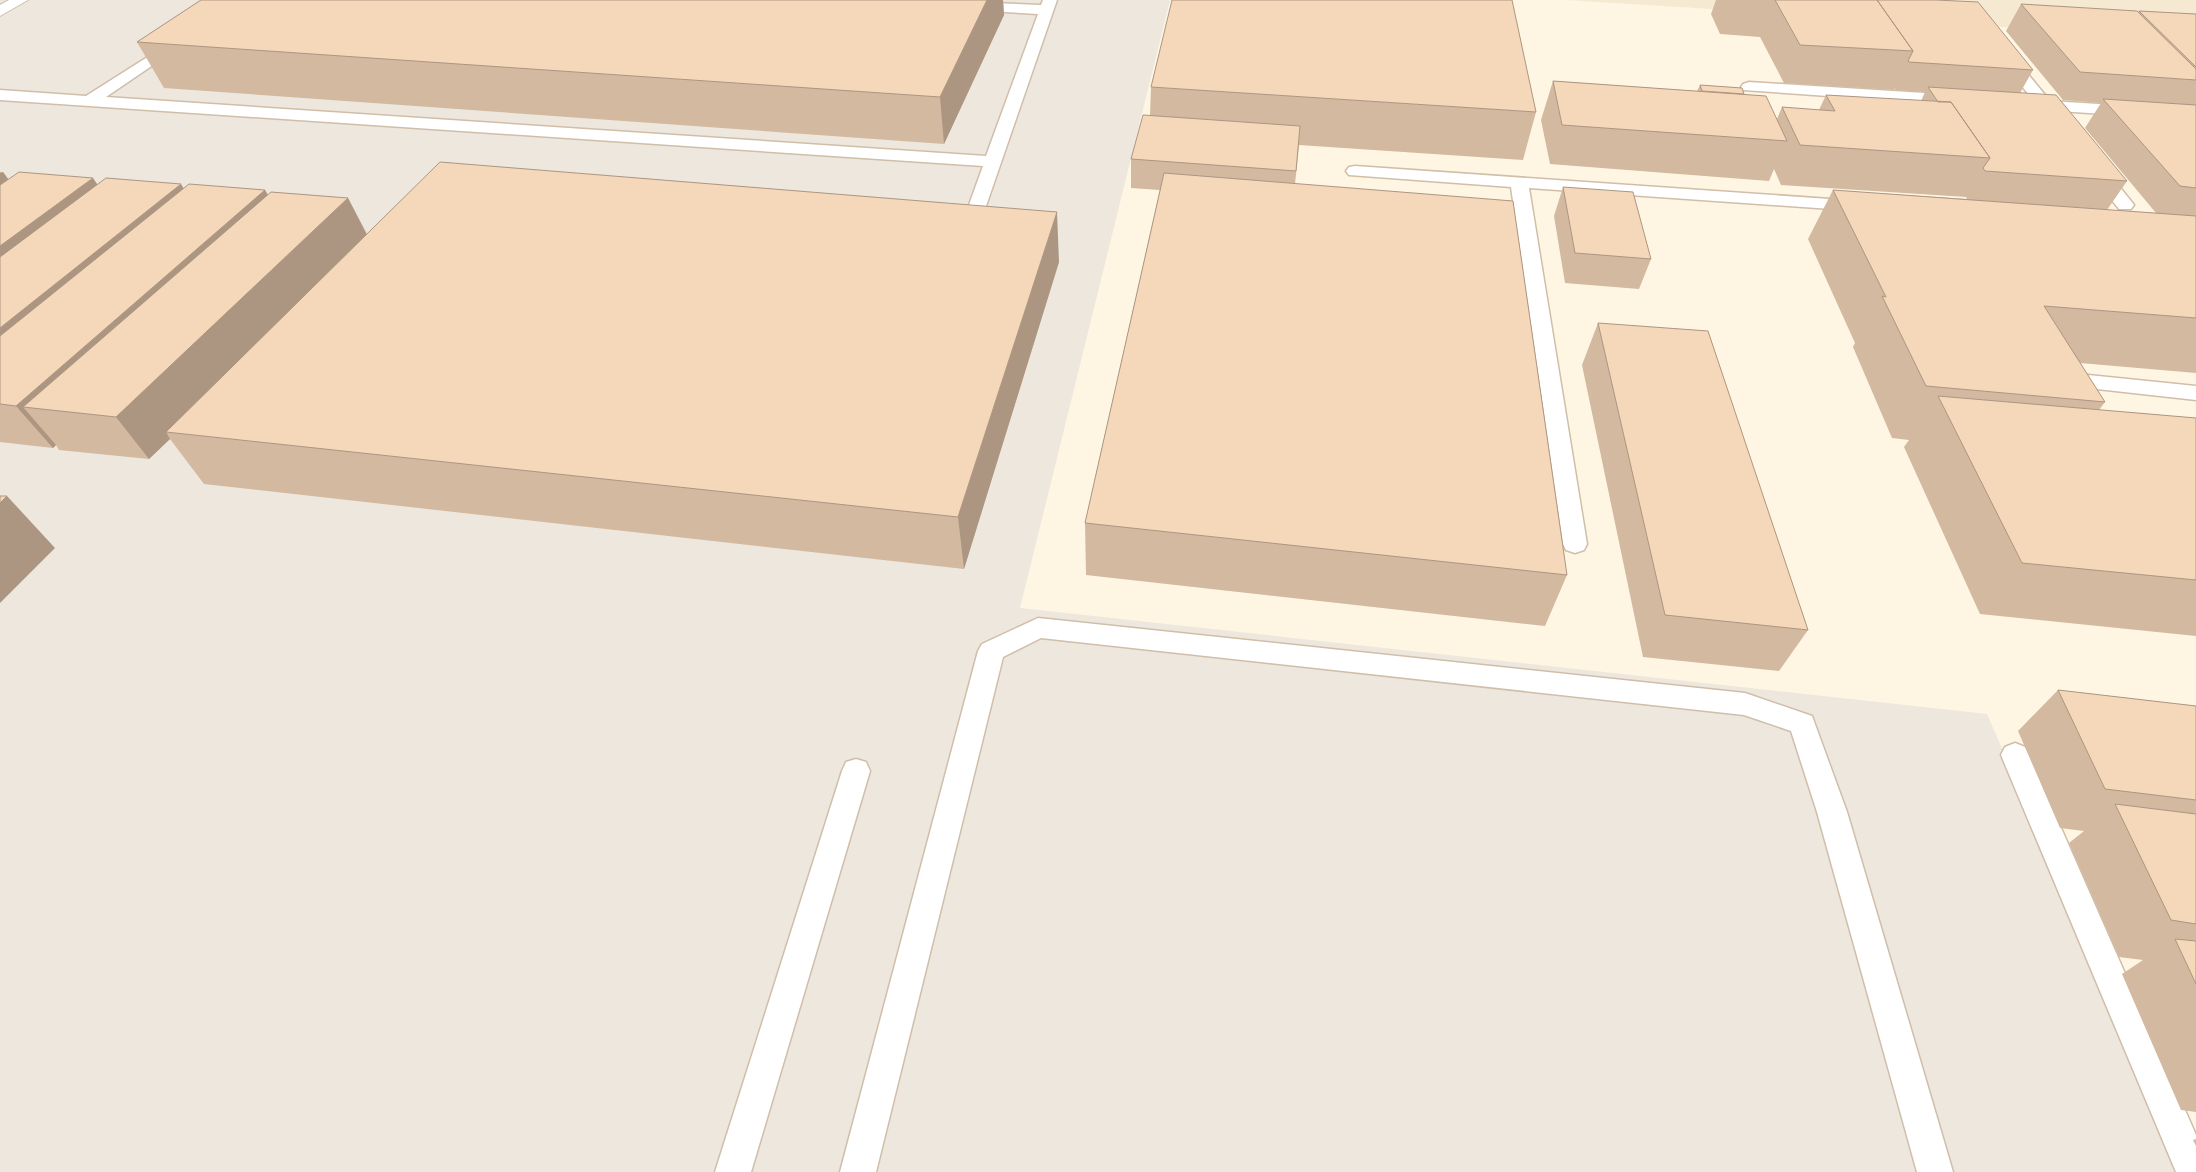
<svg xmlns="http://www.w3.org/2000/svg" width="2196" height="1172" viewBox="0 0 2196 1172" font-family="'Alegreya Sans',sans-serif">
<style>
.residential{fill:#f6e9d1}
.industrial{fill:#ede7de}
.lines{fill:none;stroke-linecap:round;stroke-linejoin:round}
.service-casing{stroke:#d0bea9;stroke-width:3}
.minor-casing{stroke:#d0bea9;stroke-width:2}
.service{fill:#fff;fill-rule:evenodd}
.minor{fill:#fff;fill-rule:evenodd}
.wall{fill:#d3b99f}
.shaded-wall{fill:#ac9682}
.building{fill:#f5d7b9;stroke:#ac9682}
</style>
<rect width="100%" height="100%" fill="#fef6e3"/>
<path class="residential" d="M1566 0H2196V39Z"/>
<path class="industrial" d="M0 0H1170L1020 608 1987 714 2186 1172H0Z"/>
<g class="lines">
<defs>
<path id="service" d="M1043 0H1057L975 238 973 242H959L957 238 983 166 0 100V90L86 96 176 39 181 40 183 43 181 46 106 97 986 156 1038 14 970 10 963 6 970 2 1041 5Z
M2005 50 2010 52 2050 101 2196 110V120L2058 111 2057 116H2045L2041 110 2025 108 2023 105 2025 102 2033 100 1997 55Z
M1749 82 1956 95 1964 100 1956 105 1743 90 1741 87 1743 84Z
M2095 163 2101 164 2131 201 2134 205 2131 209H2119L2089 172 2086 168 2089 164Z
M1355 166 1859 201 1865 202 1868 206 1865 210 1859 211 1529 188 1587 544 1584 550 1575 553 1566 550 1563 544 1511 187 1349 175 1346 171 1349 167Z
M2059 372 2196 386V400L2052 384 2048 379 2052 374Z
M1038 618 1745 693 1812 716 1847 812 1953 1172H1917L1817 812 1791 731 1744 715 1041 638 1003 657 876 1172H840L978 651 982 644Z
M2015 743 2025 747 2029 755 2196 1135V1172H2176L2001 755 2005 747Z
M856 759 866 762 870 771 751 1172H715L842 771 846 762Z"/>
<path id="minor" d="M9 0H28L0 16V5Z"/>
</defs>
<use href="#service" class="service-casing"/>
<use href="#minor" class="minor-casing"/>
<use href="#service" class="service"/>
<use href="#minor" class="minor"/>
</g>
<path class="wall" d="M201 0H1003L1004 15 944 144 164 88 137 42Z
M1716 0H1936L2033 70 2020 93 2127 181 2107 210 2156 213 2085 128 2101 103 2063 100 2006 31 2021 4 2138 12 2139 11 2196 14V373L2080 363 2105 402 2099 410 2196 418V636L1980 614 1904 447 1909 440 1892 438 1853 347 1855 343 1808 239 1833 190 1967 199 1966 197 1781 185 1774 169 1769 181 1550 164 1541 120 1553 81 1697 91 1700 85 1744 94 1777 119 1782 107 1819 110 1826 95 1921 101 1925 92 1895 90 1894 88V90L1784 83 1760 37 1720 34 1711 14Z
M1151 87 1536 112 1523 160 1299 145 1295 184 1567 575 1545 626 1086 575 1085 523 1160 190 1131 188V159L1150 116Z
M0 172H3L8 179 184 189 265 190 268 195 348 198 367 234 1059 262 964 569 204 484 170 439 149 459 59 450 56 445 53 448 0 442Z
M1563 187 1651 259 1639 289 1565 283 1554 216Z
M1598 323 1808 630 1779 671 1643 657 1582 365Z
M2058 690 2196 706V1112L2181 1110 2122 974 2143 960 2119 957 2069 843 2084 831 2060 828 2018 731Z
M2196 1139V1146L2193 1140Z"/>
<path class="shaded-wall" d="M987 0H1003L1004 15 944 144 940 97Z
M3 172 32 212 0 236V173Z
M93 178 120 218 0 313V246Z
M181 184 206 225 0 400V328Z
M265 190 288 231 23 407 56 445 53 448 16 406Z
M348 198 369 239 166 432 170 439 149 459 116 417Z
M1057 212 1059 262 964 569 958 517Z
M7 496 55 548 0 603V503Z"/>
<path class="building" d="M201 0H987L940 97 137 42Z
M1172 0H1512L1536 112 1151 87Z
M1775 0H1877L1913 51 1800 45Z
M1877 0H1936L1978 2 2033 70 1909 62 1908 61 1913 51Z
M2021 4 2137 11 2196 69V80L2080 72Z
M2139 11 2196 14V67Z
M1553 81 1766 96 1787 141 1562 125Z
M1700 85 1742 88 1744 94 1702 91Z
M1928 87 2056 95 2127 181 1985 171 1983 168 1990 158 1951 102H1938Z
M1826 95 1951 102 1990 158 1800 145 1782 107 1835 111Z
M2103 99 2196 105V188L2180 186Z
M1143 115 1300 126 1296 171 1131 159Z
M440 162 1057 212 958 517 166 432Z
M19 172 93 178 0 246V185Z
M1164 173 1513 201 1567 575 1085 523Z
M106 178 181 184 0 328V257Z
M189 184 265 190 16 406 0 404V336Z
M1563 187 1633 192 1651 259 1575 253Z
M1833 190 2196 216V318L2044 306 2105 402 1926 386 1882 296 1886 297Z
M271 192 348 198 116 417 23 407Z
M1598 323 1708 331 1808 630 1665 615Z
M1938 396 2196 418V580L2022 563Z
M0 496H7L0 503Z
M2058 690 2196 706V800L2105 789Z
M2115 804 2196 814V924L2171 920Z
M2175 939 2196 941V984Z"/>
</svg>
